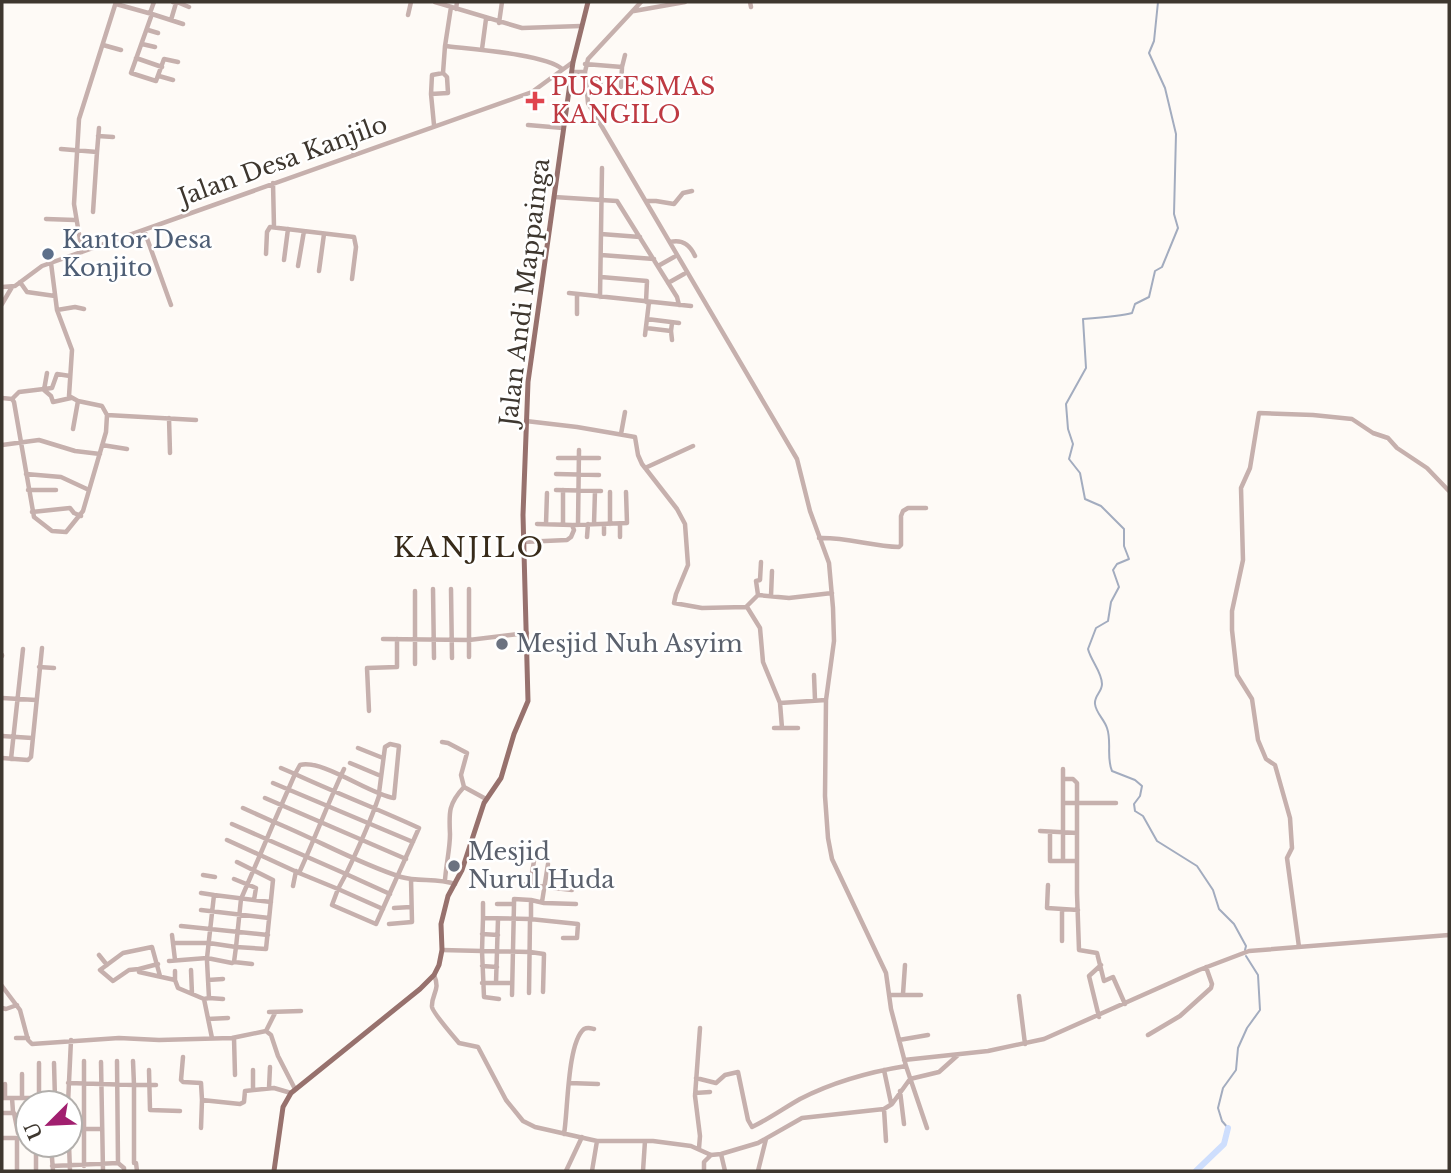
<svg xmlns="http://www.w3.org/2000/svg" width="1451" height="1173" viewBox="0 0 1451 1173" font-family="'Libre Baskerville',serif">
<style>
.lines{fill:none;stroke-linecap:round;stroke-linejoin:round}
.stream{stroke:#a3acbf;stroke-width:2}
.river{stroke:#cedefd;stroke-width:6}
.minor{stroke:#c6b0ad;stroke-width:4.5}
.major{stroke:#97716d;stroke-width:5}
.health-dot{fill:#e0444e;stroke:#fff;stroke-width:2.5}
.service-dot{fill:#5c6f8a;stroke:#fff;stroke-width:2.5}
.worship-dot{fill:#6b7280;stroke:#fff;stroke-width:2.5}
.labels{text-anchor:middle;stroke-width:5;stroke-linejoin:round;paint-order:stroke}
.health-label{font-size:24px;fill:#be3a42;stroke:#fff;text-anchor:start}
.street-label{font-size:24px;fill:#3e372f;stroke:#fff}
.service-label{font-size:24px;fill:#4e5e75;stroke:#fff;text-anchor:start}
.worship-label{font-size:24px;fill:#5b616d;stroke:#fff;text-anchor:start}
.quarter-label{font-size:28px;letter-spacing:2px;fill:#382b1a;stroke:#fff}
</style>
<rect width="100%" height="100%" fill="#fefaf6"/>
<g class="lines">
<path class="stream" d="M1158 2 1154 41 1149 53 1165 88 1176 134 1174 214 1178 228 1162 267 1155 271 1149 297 1135 304 1132 313C1122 316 1096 318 1083 319L1086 368 1066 404 1068 429 1073 444 1069 459 1080 473 1085 499 1101 506 1124 529V546L1129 559 1117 564 1113 570 1119 587 1111 602 1108 621 1096 628 1088 649C1091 661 1102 672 1102 684 1102 692 1094 696 1095 704 1096 713 1104 719 1107 728 1112 742 1106 757 1112 771L1135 780 1142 786 1140 796 1134 804 1135 811 1143 816 1157 841 1197 866 1213 890 1219 909 1234 924 1246 946 1245 950
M1228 1128 1222 1121 1218 1108 1223 1088 1236 1070 1238 1048 1247 1028 1260 1010 1258 975 1246 956"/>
<path class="river" d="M1196 1171 1224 1144 1228 1128"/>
<path class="minor" d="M177 2 189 7
M435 2 522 28 581 26
M750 2 751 7
M116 4 152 14 131 73 156 81 164 59 178 62
M451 7 445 46C469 49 546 54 562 69
M456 9 457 2
M634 11 685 2
M150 13 154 2
M152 14 183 24
M408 15 411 2
M171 20 176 3 173 2
M499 23 502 2
M148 30 158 33
M142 44 155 47
M103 45 121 50
M482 49 486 19
M136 58 162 67
M585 64 622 67 621 87
M622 67 625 55
M572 72H585L588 103 797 459 810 511 829 563 833 608 834 641 826 700 825 796 828 838 832 859 886 973 891 1009 906 1066 927 1128
M585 72 588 59 641 2
M443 73 445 46
M159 76 173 80
M586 82H601
M431 94 448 93 447 77 443 73 432 75 431 94 434 125
M528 125 563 128
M98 136 113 137
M350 144 354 154
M61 149 97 152 93 212
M97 152 99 128
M273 183 274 227
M554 197 617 201 677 297 679 305
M646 201H656L674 204 683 193 692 191
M46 219 75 220
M144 230 171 305
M601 234 640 237
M670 242C683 239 690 245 695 256
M82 252 74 204 79 119 116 2
M266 254 267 232 270 227 354 237 356 247 352 279
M601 255 654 259
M284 260 288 229
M298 266 304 231
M658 266 674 257
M319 271 324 234
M601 277 647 281 646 302
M20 282 27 292 55 296
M668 283 684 274
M2 287 15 286 42 266 532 92 573 62
M569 293 691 306
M600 297 602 168
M2 304 12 287
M57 310 75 307 84 309
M577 314V294
M647 319 679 323
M646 328 671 331 672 323
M671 331 672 340
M645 335 649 302
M44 390 51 396 53 402 71 398
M44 390 47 373
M2 398 12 399 14 402 34 517 52 531 66 532 83 511 106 432 107 415 102 406 78 401 69 396 72 350 57 310 51 263
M12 399 19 392 52 388 57 374 70 376
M107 415 196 420
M169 418 170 453
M526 421 577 427 635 437 638 455 642 464 677 509 685 524 688 565 676 594 674 603 702 608 746 607 758 595 789 598 832 593
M73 429 78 401
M621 434 625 412
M2 445 39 440 75 451 100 454
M102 445 127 449
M558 458H599
M645 468 693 446
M26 474 61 477 89 490
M556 474 599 475
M28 490H56
M556 490 601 491
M32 512 70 508 74 513 81 516
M546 524 547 493
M563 524V490
M594 524 595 491
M610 524V492
M573 525 627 523 626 492
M578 525 579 450
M604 534V524
M587 537 588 524
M620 537V524
M819 538C846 537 871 546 899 547L901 545V516L903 511 908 508H926
M523 542 567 540 571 537 574 530 572 525 537 524
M433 589 434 658
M451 589 452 658
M758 595 756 581 760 580 761 562
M771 596 772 571
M747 607 760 628 763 662 780 703
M383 639 469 640 527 633
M2 656V655
M469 657V589
M415 664V591
M39 667 54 668
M814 675 815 700
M2 698 36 700
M369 711 367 668 397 667V639
M774 728H798
M782 728 780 703 826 700
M2 736 32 738
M442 742 448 743 467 753 461 775 464 787
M358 748 383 758
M2 758 28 760 31 757 42 648
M11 759 23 649
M350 763 381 776
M344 769C328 803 315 838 299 873L260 855 274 822C316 839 357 863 401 877 418 882 437 878 455 884
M1064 779H1073L1077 783V893L1079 950 1097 953 1104 981 1113 977 1125 1004
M273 783 413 842
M265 798 406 859
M1064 803H1116
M243 808 274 822 295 774 281 768
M232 824 346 874C358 849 370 823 379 796V793L385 747 390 744 399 746 394 798C369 794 323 759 300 765L295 774C336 793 378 809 419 828L376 924 332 905 338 889 383 909
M1040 831 1077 833
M1050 833V861H1077
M1063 861V769
M299 873 338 889 346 874 390 894
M203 875 215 877
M234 879 256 888 254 900
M445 880C446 865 450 849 450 834 449 813 448 804 464 787L486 799
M520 884 572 890
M530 885 534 861
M1048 885 1047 908 1078 910
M293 886 296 871
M201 893 214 895
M531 900 544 903 576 904
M542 902 548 864
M497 904H514L512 995
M514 904V899L531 900V919
M394 908 411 907
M1062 909V941
M201 910 269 918
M483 918V903
M530 919 578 924 577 938H563
M389 924 412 922 411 879
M181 926 268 935
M482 934 498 935
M172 935 175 960
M173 943H209L236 947 241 899 260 855 227 840
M1299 947 1287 858 1292 848 1290 818 1275 765 1266 759 1258 740 1252 699 1237 675 1232 630V611L1243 560 1241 488 1250 468 1259 413 1313 415 1352 419 1373 433 1388 438 1397 448 1427 468 1449 491
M442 950 482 951 483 918 530 919 529 993
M99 955 107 965
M207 958 214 895 271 902
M169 961 207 958 232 963 234 962 236 947 266 949 273 880 237 862
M234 962 252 964
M482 966 497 967
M139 969 129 970 113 981 100 970 123 953 152 947 160 976
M139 969 158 964
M191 970 192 994
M175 971V980
M139 972 175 980 178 988 204 999 212 1038
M434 975C441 991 431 994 432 1007 433 1013 454 1037 459 1043L478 1047 506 1100 523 1121 535 1127 597 1141H653L691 1146 711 1155 721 1154 758 1143 802 1118 884 1109 892 1104 910 1079
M208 980 223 979
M482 983H496L498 919
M496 983H512
M2 986 20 1010 28 1040 32 1044 119 1038 159 1040 232 1038 266 1031 271 1035 278 1056 295 1089
M903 994 905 965
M889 995H921
M1019 996 1025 1044
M209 998 223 999
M204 999 209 998 207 961
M499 999 484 997 482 951 530 952 544 954 543 992
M2 1008 6 1009 17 1005
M269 1012 301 1011
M1099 1017 1089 976 1101 965
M208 1019 228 1018
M266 1031 275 1013
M1148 1035 1180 1016 1211 988 1212 984 1206 967
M16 1038H28
M234 1038 235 1075
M899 1040 928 1035
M183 1057 181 1080 183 1082 201 1083 202 1100 240 1104 244 1102 245 1091 274 1088 291 1093
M904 1060 988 1051 1044 1039 1199 970 1249 951 1449 935
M117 1061 118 1163 124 1168V1171
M133 1061 134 1085H156
M101 1062 103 1171
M39 1063V1098L61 1099 62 1103
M54 1063 55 1099
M149 1070 150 1110 180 1111
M253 1070V1089
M884 1070 891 1103
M696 1078 716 1083 725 1075 738 1072 748 1120 752 1127C769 1119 784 1108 800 1099 833 1082 869 1072 906 1066
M910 1079 939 1072 958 1055
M68 1083 134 1085V1163H136L137 1171
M569 1083 598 1084
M5 1084V1097
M269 1088 270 1067
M900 1091 904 1124
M695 1093 710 1092
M2 1098H12L13 1112
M12 1098H39
M22 1098V1074
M68 1103 71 1040
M884 1109 886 1141
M2 1113H14L18 1133
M16 1115 28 1114
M201 1128 202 1100
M70 1129H101
M564 1134C568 1112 567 1043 584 1029 588 1027 590 1028 594 1029
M2 1138H28
M36 1145V1171
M51 1145 53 1171
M69 1145 70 1171
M699 1148 700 1136 695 1096 700 1028
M721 1154 725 1171
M52 1166 118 1163
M84 1166V1061
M17 1171V1138
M566 1171 582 1137
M592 1171 597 1141
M643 1171 645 1141
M704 1171V1162L711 1155
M758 1171 766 1139"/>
<path class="major" d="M274 1171 283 1107 291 1093 420 989 434 975 439 965 442 950 441 924 448 896 462 870 484 803 501 778 514 734 528 701 523 515 528 382 573 62 588 2"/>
</g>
<path class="health-dot" d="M531.5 90.5h7v7h7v7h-7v7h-7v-7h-7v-7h7z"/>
<circle class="service-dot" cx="48" cy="254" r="7"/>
<g class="worship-dot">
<circle cx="502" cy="644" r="7"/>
<circle cx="454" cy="866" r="7"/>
</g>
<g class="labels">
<g class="health-label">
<text x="551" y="95">PUSKESMAS<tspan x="551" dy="28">KANGILO</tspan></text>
</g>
<g class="street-label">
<text transform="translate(283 161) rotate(-20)" y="8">Jalan Desa Kanjilo</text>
<text transform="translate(525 292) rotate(-83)" y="8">Jalan Andi Mappainga</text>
</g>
<g class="service-label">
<text x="62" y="248">Kantor Desa<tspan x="62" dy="28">Konjito</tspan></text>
</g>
<g class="worship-label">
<text x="516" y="652">Mesjid Nuh Asyim</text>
<text x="468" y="860">Mesjid<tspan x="468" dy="28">Nurul Huda</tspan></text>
</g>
<g class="quarter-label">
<text x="469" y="557">KANJILO</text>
</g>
</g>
<rect width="1451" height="1173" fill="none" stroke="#3e372f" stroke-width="7"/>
<g transform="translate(49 1124) rotate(246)"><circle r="33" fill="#ffffff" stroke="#b2afac" stroke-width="2"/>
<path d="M0-5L12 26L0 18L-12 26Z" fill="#a11f6f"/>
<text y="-10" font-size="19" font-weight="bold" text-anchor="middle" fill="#3e372f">U</text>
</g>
</svg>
